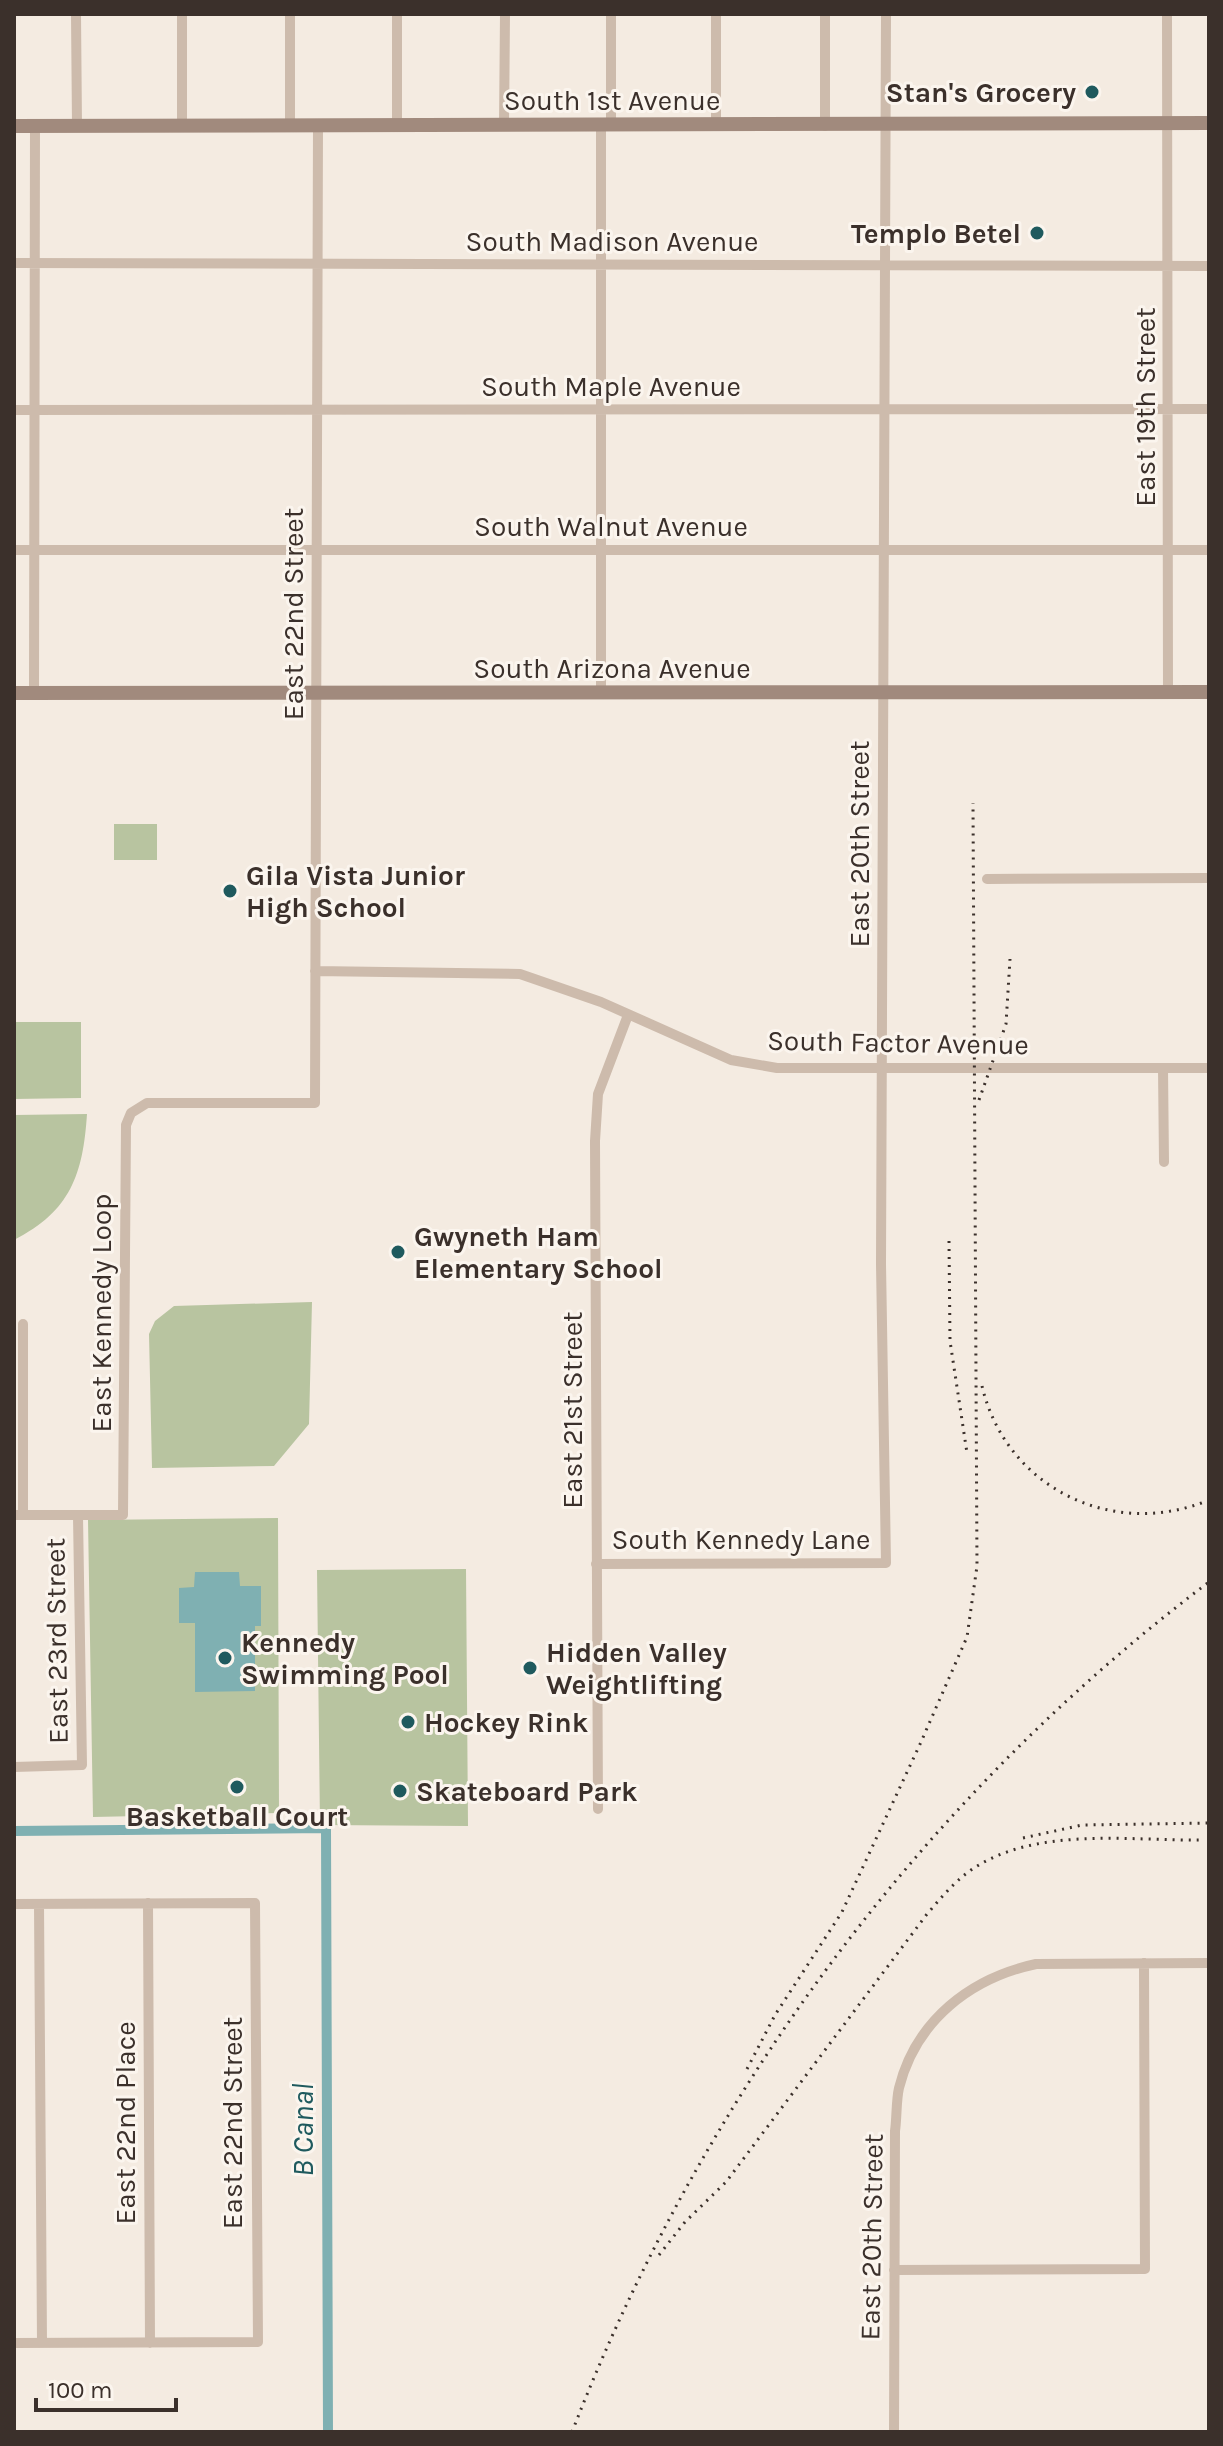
<svg xmlns="http://www.w3.org/2000/svg" width="1223" height="2446" viewBox="0 0 1223 2446" font-family="Karla,sans-serif">
<style>
.green{fill:#b8c4a0}
.water{fill:#7fb0b2}
.lines{fill:none;stroke-linecap:round;stroke-linejoin:round}
.canal{stroke:#7fb0b2;stroke-width:10}
.street{stroke:#cdbbac;stroke-width:10}
.secondary{stroke:#a18a7d;stroke-width:14}
.rail{stroke:#3b302b;stroke-width:3;stroke-dasharray:2 6;stroke-linecap:butt}
.poi-dot{fill:#1f5a5e;stroke:#fbf5ee;stroke-width:3}
.labels{text-anchor:middle;stroke-width:6;stroke-linejoin:round;paint-order:stroke}
.poi-label{font-size:28px;font-weight:bold;fill:#3b302b;stroke:#fbf5ee;text-anchor:start}
.street-label{font-size:28px;fill:#3b302b;stroke:#fbf5ee}
.water-label{font-size:30px;font-style:italic;fill:#1f5a5e;stroke:#fbf5ee}
</style>
<rect width="100%" height="100%" fill="#f4ebe1"/>
<path class="green" d="M114 824H157V860H114Z
M14 1022H81V1098L14 1099Z
M87 1114C83 1174 71 1211 14 1240V1115Z
M312 1302 309 1424 274 1466 152 1468 149 1334 155 1321 174 1306Z
M278 1518 279 1813 93 1817 88 1520Z
M466 1569 468 1826 320 1825 317 1570Z"/>
<path class="water" d="M195 1572H239L240 1586H261V1626H255V1691L195 1692V1623H179V1588L194 1587Z"/>
<g class="lines">
<path class="canal" d="M14 1831 326 1828 328 2432"/>
<path class="street" d="M76 14 77 126
M397 14V126
M716 14V126
M825 14V126
M1167 14 1168 692
M504 125 505 14
M182 126V14
M290 126V14
M611 126V14
M14 263 1209 266
M14 410 1209 409
M14 550H1209
M34 693 35 126
M601 694V126
M987 879 1209 878
M315 971 520 974 601 1002 731 1060 777 1068H1209
M1163 1069 1164 1162
M23 1324V1515
M14 1515H123L126 1125 131 1113 147 1103H315L318 126
M596 1564 886 1563 881 1264 886 14
M14 1767 82 1765 78 1516
M598 1809 595 1141 598 1094 628 1015
M148 1903 150 2343
M14 1904 255 1903 258 2342 14 2343
M39 1904 42 2343
M894 2270 1145 2269 1144 1963
M894 2432 895 2131C897 2117 896 2101 899 2088 916 2020 971 1978 1036 1964L1209 1963"/>
<path class="secondary" d="M14 126 1209 123
M14 693 1209 692"/>
<path class="rail" d="M979 1100 1006 1024 1010 959
M949 1241 950 1341 967 1453
M982 1386C1006 1488 1113 1540 1209 1500
M1023 1838 1082 1825 1209 1823
M747 2069 775 2015 842 1912 921 1742 967 1637 977 1566 973 803
M659 2255 685 2222 726 2182 927 1914C941 1898 954 1882 971 1870 1035 1826 1129 1841 1202 1840
M572 2432C702 2097 921 1799 1209 1582"/>
</g>
<g class="poi-dot">
<circle cx="1092" cy="92" r="8"/>
<circle cx="1037" cy="233" r="8"/>
<circle cx="230" cy="891" r="8"/>
<circle cx="398" cy="1252" r="8"/>
<circle cx="225" cy="1658" r="8"/>
<circle cx="530" cy="1668" r="8"/>
<circle cx="408" cy="1722" r="8"/>
<circle cx="237" cy="1787" r="8"/>
<circle cx="400" cy="1791" r="8"/>
</g>
<g class="labels">
<g class="poi-label">
<text x="1076" y="102" text-anchor="end">Stan's Grocery</text>
<text x="1021" y="243" text-anchor="end">Templo Betel</text>
<text x="246" y="885">Gila Vista Junior<tspan x="246" dy="32">High School</tspan></text>
<text x="414" y="1246">Gwyneth Ham<tspan x="414" dy="32">Elementary School</tspan></text>
<text x="241" y="1652">Kennedy<tspan x="241" dy="32">Swimming Pool</tspan></text>
<text x="546" y="1662">Hidden Valley<tspan x="546" dy="32">Weightlifting</tspan></text>
<text x="424" y="1732">Hockey Rink</text>
<text x="416" y="1801">Skateboard Park</text>
<text x="237" y="1826" text-anchor="middle">Basketball Court</text>
</g>
<g class="street-label">
<text x="612" y="110">South 1st Avenue</text>
<text x="612" y="251">South Madison Avenue</text>
<text x="611" y="396">South Maple Avenue</text>
<text transform="translate(1145 407) rotate(-90)" y="10">East 19th Street</text>
<text x="611" y="536">South Walnut Avenue</text>
<text transform="translate(293 614) rotate(-90)" y="10">East 22nd Street</text>
<text x="612" y="678">South Arizona Avenue</text>
<text transform="translate(859 844) rotate(-90)" y="10">East 20th Street</text>
<text transform="translate(898 1042) rotate(1)" y="10">South Factor Avenue</text>
<text transform="translate(101 1313) rotate(-90)" y="10">East Kennedy Loop</text>
<text transform="translate(572 1410) rotate(-90)" y="10">East 21st Street</text>
<text x="741" y="1549">South Kennedy Lane</text>
<text transform="translate(56 1641) rotate(-91)" y="10">East 23rd Street</text>
<text transform="translate(125 2123) rotate(-90)" y="10">East 22nd Place</text>
<text transform="translate(232 2123) rotate(-90)" y="10">East 22nd Street</text>
<text transform="translate(871 2237) rotate(-89)" y="10">East 20th Street</text>
</g>
<g class="water-label">
<text transform="translate(303 2130) rotate(-90)" y="10">B Canal</text>
</g>
</g>
<rect width="1223" height="2446" fill="none" stroke="#3b302b" stroke-width="32"/>
<path d="M36 2398v12h140v-12" fill="none" stroke="#3b302b" stroke-width="4"/>
<text x="48" y="2398" font-size="24" fill="#3b302b" stroke="#fbf5ee" stroke-width="6" paint-order="stroke">100 m</text>
</svg>
